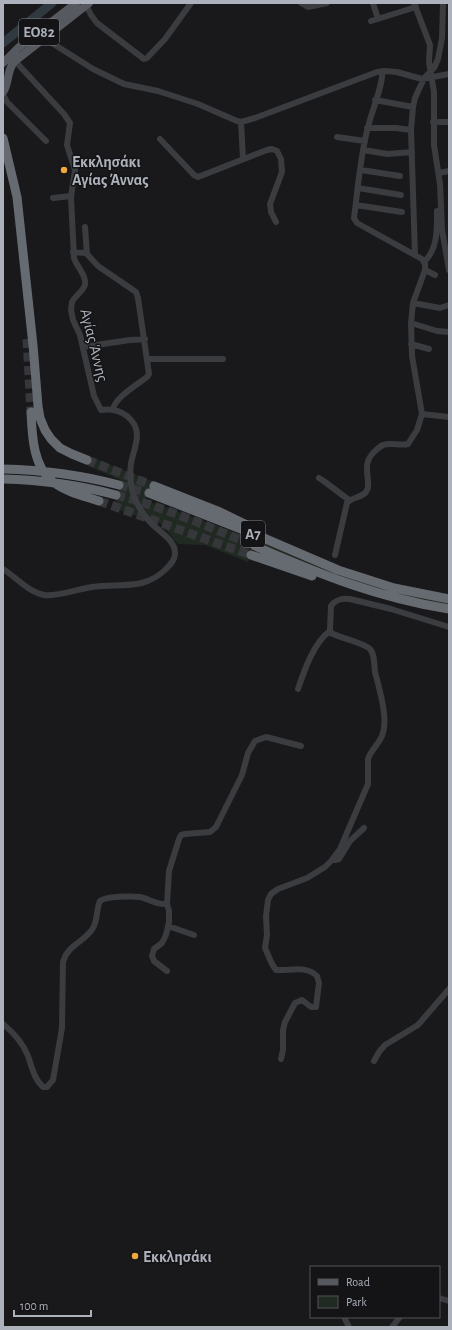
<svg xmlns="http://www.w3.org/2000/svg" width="452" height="1330" viewBox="0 0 452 1330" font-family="'Alegreya Sans',sans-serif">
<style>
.green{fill:#212a22}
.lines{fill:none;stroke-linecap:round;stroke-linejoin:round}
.river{stroke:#2f393f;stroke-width:9}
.highway-tunnel{stroke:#36373b;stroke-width:9;stroke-dasharray:9 4.5;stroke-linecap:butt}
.minor{stroke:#3a3c40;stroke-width:6}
.major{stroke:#56595f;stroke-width:8}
.highway{stroke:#666a71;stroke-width:9}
.poi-dot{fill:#efa83d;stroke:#141416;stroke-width:1.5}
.labels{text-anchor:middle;stroke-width:3;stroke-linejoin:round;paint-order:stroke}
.shield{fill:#141416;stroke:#7e828a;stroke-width:1}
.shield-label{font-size:15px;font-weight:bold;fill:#acb1bb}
.poi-label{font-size:16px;font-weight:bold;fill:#acb1bb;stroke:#141416;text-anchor:start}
.street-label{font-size:16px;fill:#acb1bb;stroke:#141416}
</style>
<rect width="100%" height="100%" fill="#19191b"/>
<path class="green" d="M91 457 153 482 145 500 257 540 449 603V605L393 594 336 576 256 543 248 562 205 545 178 544 168 532 161 524 113 508 121 480 88 466Z"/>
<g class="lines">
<path class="river" d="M3 43 52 3"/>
<path class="highway-tunnel" d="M27 339 31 412
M87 460 154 486
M119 485 149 493
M116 495C164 507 209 527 255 546
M99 501 251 555"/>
<path class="minor" d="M301 3 308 7 327 3
M373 3 378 19
M414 3 430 45 429 62 434 92V145L440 184 442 230 449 270
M86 5 91 15 97 23 144 59 147 58 165 39 191 3
M371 21 416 7
M44 38 93 69 124 84 158 91 198 104 237 121 241 122 255 118 377 72 385 71 397 72 422 79 449 74
M3 94 7 102 46 141
M375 100 413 107
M241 122 243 159
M433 122H449
M367 128H396L411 130
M337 137 365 141
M160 139 194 175 198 177 267 150 272 149 277 151 281 159 282 172 270 204 271 212 276 222
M363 150 388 154 412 152
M361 170 400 176
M439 173 449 171
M358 188 401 195
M53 198 71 196
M356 205 402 212
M85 227 87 254
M73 252 86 253 98 266 136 292 138 298 149 374 147 377C137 385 114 398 113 410
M415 255 411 130 413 107 415 98 419 89 425 77 434 68 438 59 442 38 443 3
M424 262C438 249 437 229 437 211
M425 270 435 275
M413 303 440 308 449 305
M411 323 437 331 449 332
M411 344 429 349
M83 347 130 340 145 339
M148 359H223
M422 414 449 417
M319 478 325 482 349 500
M335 555 347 503C352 497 361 498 366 492 373 483 360 467 373 453 376 450 379 447 383 445 391 442 400 446 408 444L417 430 422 414 412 356 411 323 413 303 425 270V264L422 259 357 223 354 218C358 188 360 157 368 127 371 113 384 83 382 71
M3 569C16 577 28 592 44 595 56 597 78 589 92 587 120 583 144 591 166 569 170 565 175 560 175 554 176 540 158 531 150 522 142 513 135 502 132 490 130 481 130 472 131 463 135 445 144 430 127 416 119 410 109 409 101 410L94 396 80 335 73 320 71 310 72 302C75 296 81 293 84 287 89 278 76 266 74 258L71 197 75 170 67 145 70 123 64 114 15 61
M298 689C304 671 314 642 330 631
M332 860H335L339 859 350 841 364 828
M168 926 194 935
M167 971 154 961 152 956 154 949 162 943 166 935 169 922V911L167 904 169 871 179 839 181 835 185 834 210 832 216 827 242 775 248 753 255 741 266 737 301 746
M3 1024C14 1033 23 1043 28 1056 32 1067 34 1079 43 1087H47L53 1080 62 1028 63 962C68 944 85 942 93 928 98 920 96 909 100 901 106 896 132 896 140 897 150 899 156 905 167 904
M281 1059 283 1050V1030L285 1022 295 1003 302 1000 311 1007H316L319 983 317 976C306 965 290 971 276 970L272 964 265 948 267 935 266 916 268 900 271 894 278 889 307 878 325 867 331 861 340 849 368 784V759C371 749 380 744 383 733 388 717 379 688 375 672 374 664 375 653 369 648 358 641 343 639 331 633L330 629 331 606C336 599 342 598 350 599L391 609 449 627
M374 1061 379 1052 385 1045 418 1025 449 989
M439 1298 449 1301
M345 1319 349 1327
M392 1327 400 1317"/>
<path class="major" d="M3 63 18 48 76 3
M3 92C10 83 6 70 15 61L89 3"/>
<path class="highway" d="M3 138 17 197 33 345 38 406 40 418 45 430 51 439 60 448 72 454 87 460
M31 412C32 435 33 467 53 482 66 492 84 496 99 501
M3 469C42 470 81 475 119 485
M3 479C41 480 79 485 116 495
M154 486 220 512 259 531
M149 493 259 536 338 570 394 588 449 599
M255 546C319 574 379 598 449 609
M251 555 312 576"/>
</g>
<g class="poi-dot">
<circle cx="64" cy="170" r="4"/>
<circle cx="135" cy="1256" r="4"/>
</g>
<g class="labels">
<g class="shield">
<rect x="19" y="19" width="40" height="26" rx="3"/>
<rect x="241" y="521" width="24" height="26" rx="3"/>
</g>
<g class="shield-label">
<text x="39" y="37">ΕΟ82</text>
<text x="253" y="539">Α7</text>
</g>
<g class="poi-label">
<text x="72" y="167">Εκκλησάκι<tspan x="72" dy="18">Αγίας Άννας</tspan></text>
<text x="143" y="1262">Εκκλησάκι</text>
</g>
<g class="street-label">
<text transform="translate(95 345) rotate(76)" y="6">Αγίας Άννης</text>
</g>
</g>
<rect width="452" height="1330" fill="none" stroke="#acb1bb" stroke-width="8"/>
<rect x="310" y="1266" width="130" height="52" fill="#141416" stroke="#515358"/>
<rect x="318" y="1279" width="20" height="6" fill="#56595f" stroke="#515358"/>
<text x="346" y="1286" font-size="12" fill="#acb1bb">Road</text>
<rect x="318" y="1296" width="20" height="12" fill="#212a22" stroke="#515358"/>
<text x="346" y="1306" font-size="12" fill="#acb1bb">Park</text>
<path d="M14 1310v6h77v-6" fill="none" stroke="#acb1bb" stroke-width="2"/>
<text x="20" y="1310" font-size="12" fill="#acb1bb" stroke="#141416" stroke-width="3" paint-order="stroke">100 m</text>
</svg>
